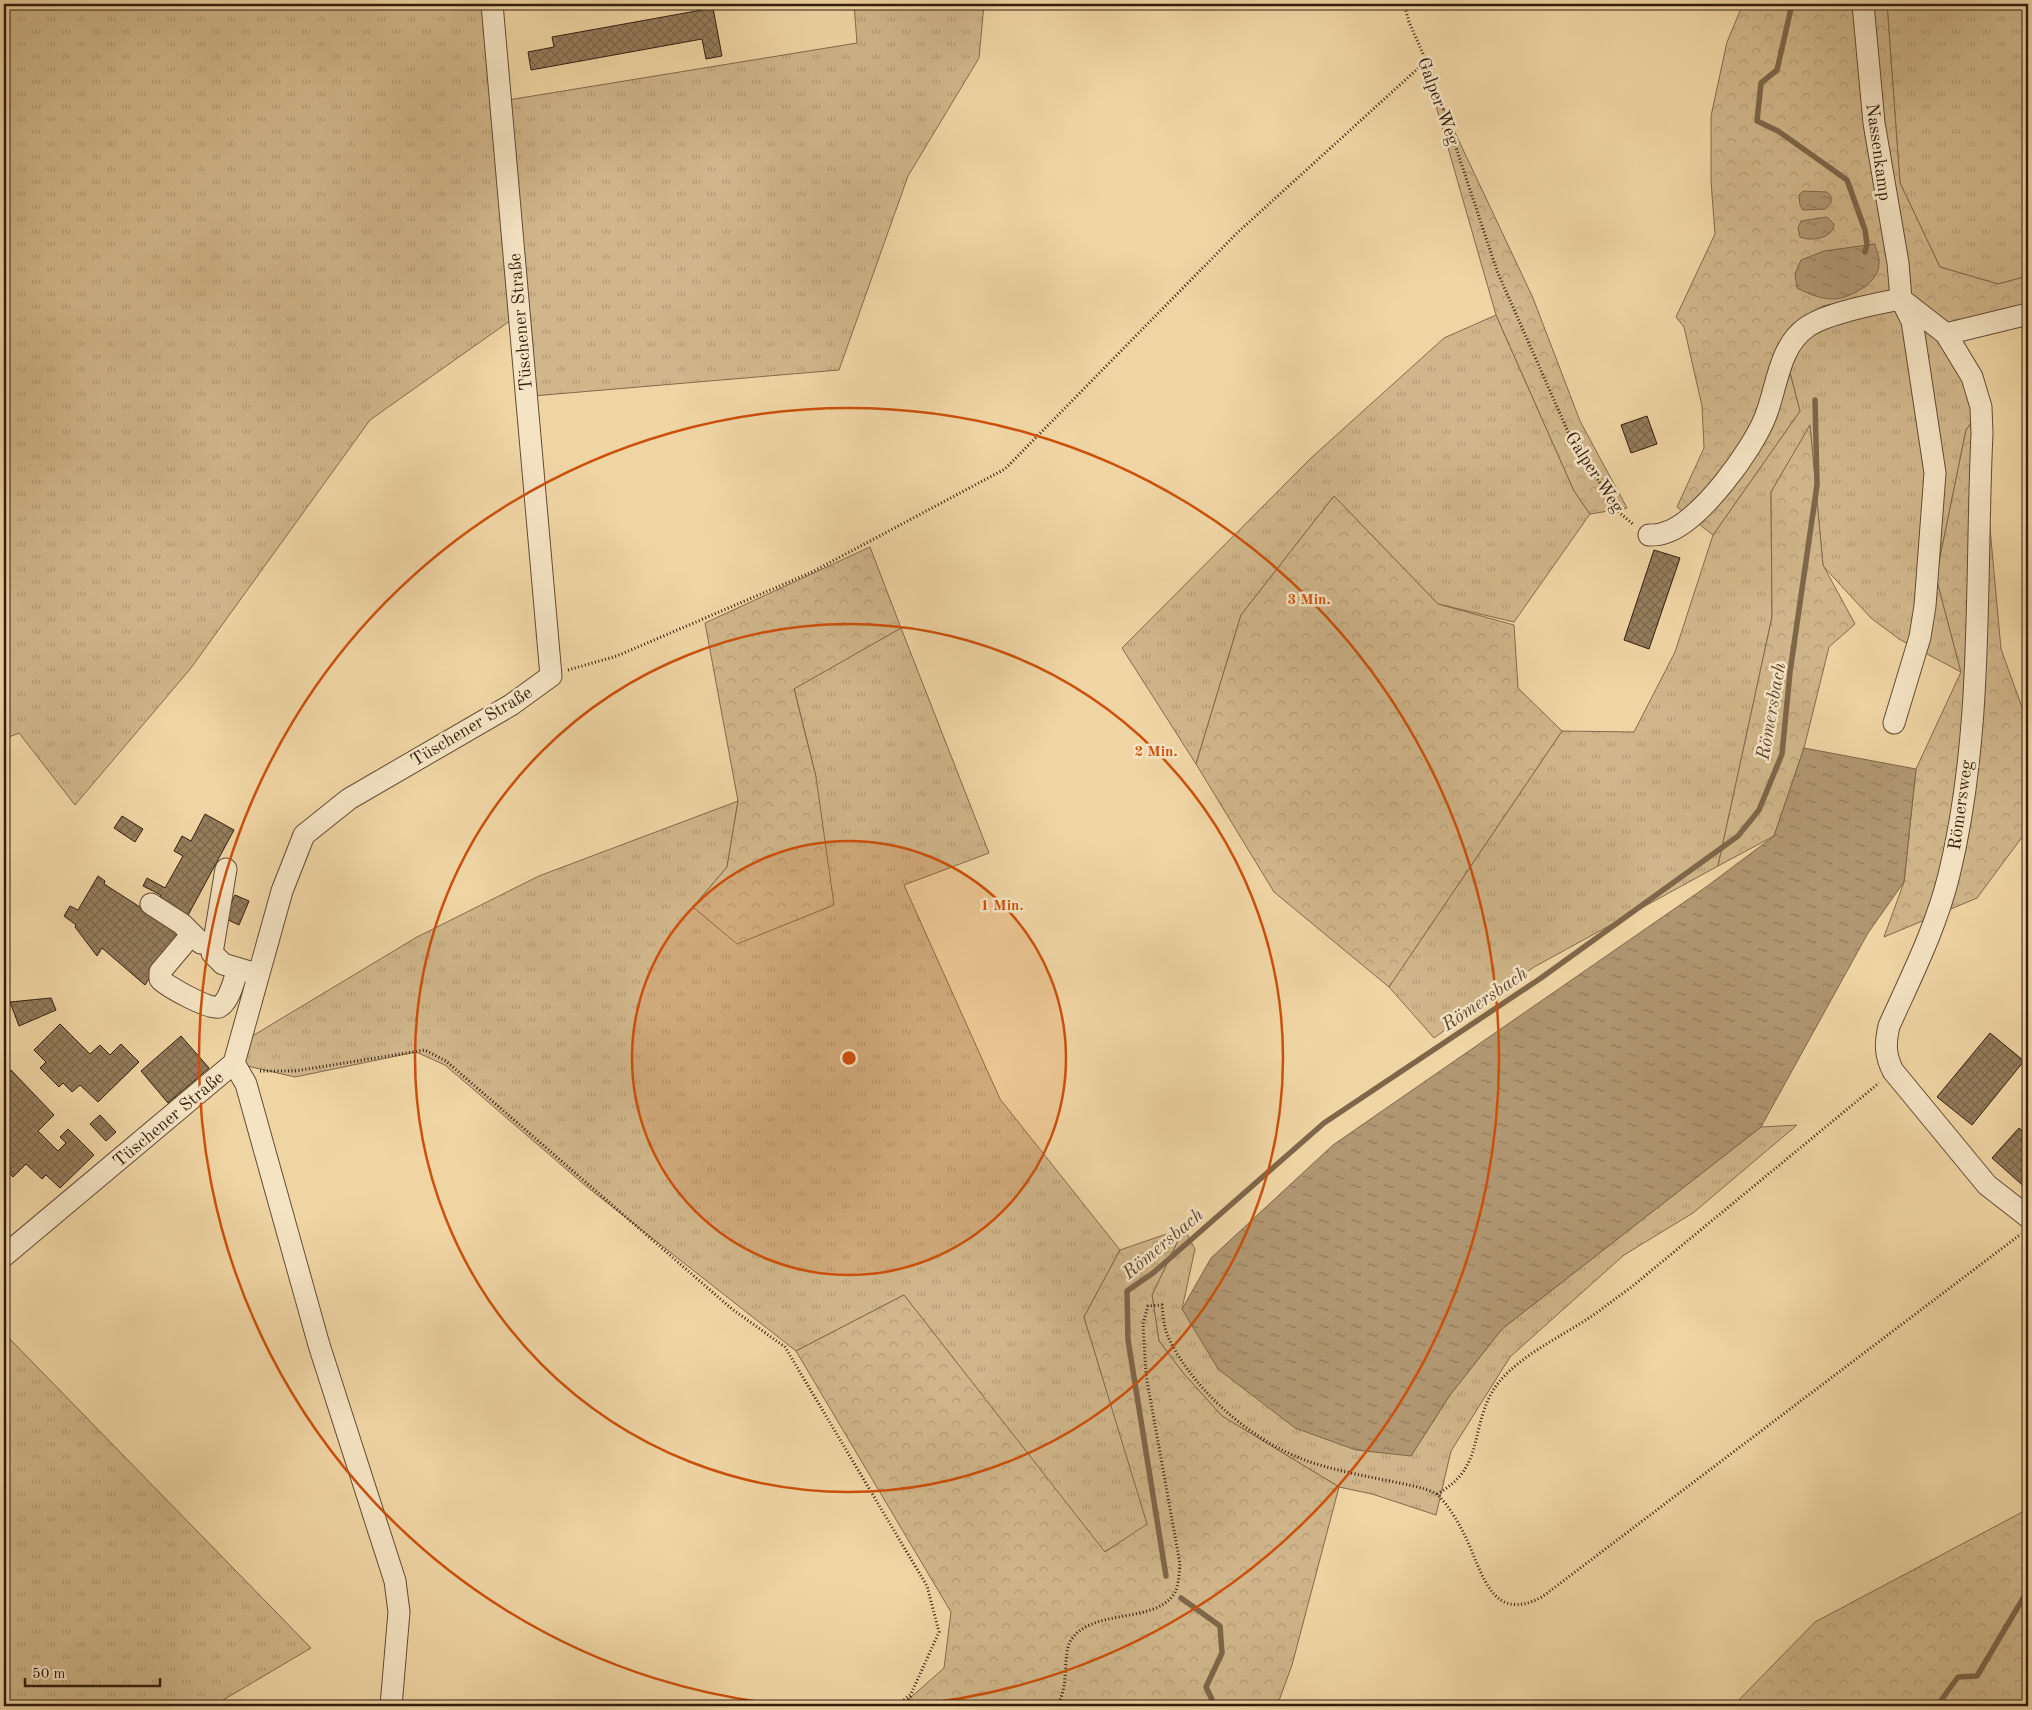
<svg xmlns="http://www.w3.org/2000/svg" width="2032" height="1710" viewBox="0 0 2032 1710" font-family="'Old Standard TT',serif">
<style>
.grass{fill:url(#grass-tufts);stroke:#826a4c}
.forest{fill:url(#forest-crowns);stroke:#826a4c}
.water{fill:url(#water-ripples);stroke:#7e6749}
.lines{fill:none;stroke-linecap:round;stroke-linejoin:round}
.stream{stroke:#7e6749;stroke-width:5.5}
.building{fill:url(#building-cross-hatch);stroke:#331e0e}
.minor-casing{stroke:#624c34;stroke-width:23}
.path{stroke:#331e0e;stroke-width:3;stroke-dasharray:1 2.5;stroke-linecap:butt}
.minor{stroke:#f5e4c4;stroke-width:21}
.ring{fill:none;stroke:#cd500c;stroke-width:2.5}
.labels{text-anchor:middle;stroke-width:5;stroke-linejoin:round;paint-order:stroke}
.street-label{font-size:18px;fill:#331e0e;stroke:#f5e4c4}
.water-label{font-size:19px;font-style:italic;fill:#5f4831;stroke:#f5e4c4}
.centre{fill:#cd500c;stroke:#f5e4c4;stroke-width:2.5}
.ring-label{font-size:15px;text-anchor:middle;font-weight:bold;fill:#cd500c;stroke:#f5e4c4;stroke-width:5;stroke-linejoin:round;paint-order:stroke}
</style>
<defs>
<pattern id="grass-tufts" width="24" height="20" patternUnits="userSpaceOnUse" patternTransform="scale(1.25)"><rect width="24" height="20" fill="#d0b68a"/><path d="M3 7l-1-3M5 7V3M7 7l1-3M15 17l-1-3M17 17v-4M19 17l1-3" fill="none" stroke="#b39c76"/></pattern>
<pattern id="forest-crowns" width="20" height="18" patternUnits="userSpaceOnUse" patternTransform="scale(1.25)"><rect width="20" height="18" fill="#d0b68a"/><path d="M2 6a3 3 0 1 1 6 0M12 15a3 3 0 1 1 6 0" fill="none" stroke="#b39c76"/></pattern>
<pattern id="water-ripples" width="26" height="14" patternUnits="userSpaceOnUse" patternTransform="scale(1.25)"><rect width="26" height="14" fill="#b09771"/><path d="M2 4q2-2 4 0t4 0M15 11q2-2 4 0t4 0" fill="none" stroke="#907b5b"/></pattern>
<pattern id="building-cross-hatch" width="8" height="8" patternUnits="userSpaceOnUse" patternTransform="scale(1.25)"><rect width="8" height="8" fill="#957d5c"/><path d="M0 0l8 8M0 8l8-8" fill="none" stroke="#7a664a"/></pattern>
</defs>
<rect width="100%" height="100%" fill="#f0d5a4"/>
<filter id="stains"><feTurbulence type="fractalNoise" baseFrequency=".004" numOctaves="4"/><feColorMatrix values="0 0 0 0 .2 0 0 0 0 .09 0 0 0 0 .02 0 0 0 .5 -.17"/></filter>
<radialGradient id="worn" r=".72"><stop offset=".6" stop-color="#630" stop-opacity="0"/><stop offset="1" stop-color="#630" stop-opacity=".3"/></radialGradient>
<path class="grass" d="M4 4H486L496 102 857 43 854 4H984L979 58 908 176 839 370 521 397 514 318 370 420 191 668 75 805 19 733 4 739Z
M1887 4H2028V276L1998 284 1940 267 1900 183Z
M1895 293 1958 335 1982 408 1966 430 1936 577 1961 672 1899 639 1871 618 1823 566 1810 426 1771 492 1772 617 1718 866 1534 967 1434 1038 1389 987 1562 731 1634 732 1675 652 1713 535 1800 411 1784 350 1822 306Z
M1496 315 1574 491 1590 514 1514 622 1438 604 1334 496 1241 615 1196 764 1122 648 1311 458 1444 338Z
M901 628 989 853 904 885 1000 1099 1120 1250 1084 1317 1148 1525 1104 1552 904 1295 796 1351 587 1187 445 1065 416 1052 295 1077 234 1063 249 1038 417 937 539 876 738 801 727 867 693 907 816 777 794 688Z
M1797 1125 1693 1213 1624 1255 1510 1357 1451 1451 1436 1515 1372 1494 1339 1487 1222 1416 1184 1374 1159 1341 1152 1295 1184 1228 1195 1249 1182 1309 1411 1456 1450 1395 1502 1329 1761 1127Z
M4 1333 311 1648 213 1706H4Z"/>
<path class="forest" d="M1743 4H1887L1900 183 1940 267 1998 284 2028 276V316L1958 335 1895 293 1822 306 1784 350 1800 411 1713 535 1677 507 1704 448 1702 406 1684 327 1676 317 1715 234 1711 181V116L1727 42Z
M1426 71 1533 298 1580 421 1627 508 1590 514 1574 491 1496 315Z
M1982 408 1984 462 2001 649 2028 724V829L1977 898 1884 937 1904 882 1916 769 1961 672 1936 577 1966 430Z
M1810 425 1823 565 1855 624 1829 647 1804 748 1774 836 1718 866 1772 617 1771 492Z
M1334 496 1438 604 1514 625 1518 688 1562 731 1389 987 1274 892 1196 764 1241 615Z
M870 547 901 628 794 689 816 777 834 905 737 944 693 907 727 867 738 801 705 623Z
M1184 1228 1152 1295 1159 1341 1184 1374 1222 1416 1339 1487 1292 1665 1277 1706H901L944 1668 951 1612 796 1351 904 1295 1105 1552 1147 1524 1084 1317 1120 1250Z
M2028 1509V1706H1733L1815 1622Z"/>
<path class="water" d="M1803 191 1827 192 1831 196V203L1825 209 1803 210 1800 205 1799 195Z
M1827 217 1834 224C1834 238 1811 242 1800 237L1798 228 1801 221Z
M1875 244C1876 250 1880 257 1879 263 1879 275 1871 282 1863 288 1838 304 1823 301 1797 288L1795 274 1801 260 1824 251Z
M1804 748 1916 769 1904 882 1868 933 1761 1127 1502 1329 1450 1395 1411 1456 1356 1450 1295 1428 1218 1369 1182 1309 1211 1258 1333 1145 1706 887 1774 836Z"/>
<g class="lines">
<path class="stream" d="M1792 4 1777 70 1761 83 1757 121 1778 131 1847 180 1865 230 1867 245 1865 252
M1166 1576 1128 1340 1127 1291 1153 1273 1324 1123 1541 978 1738 836 1759 810 1782 754 1790 672 1817 485 1815 400
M1181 1598 1220 1626 1222 1653 1206 1687 1215 1706
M1937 1706 1958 1677 1977 1676 2028 1590"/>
</g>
<path class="building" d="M713 8 722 56 706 59 702 39 531 70 528 52 554 47 552 37Z
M1647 416 1657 444 1631 453 1621 425Z
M1654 550 1680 558 1649 649 1624 640Z
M205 814 234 830 186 919 157 904 161 895 143 886 147 878 165 888 183 856 174 851 182 836 191 841Z
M122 816 143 829 135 842 114 828Z
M98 876 105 881 104 884 179 932 145 985 102 948 97 956 75 927 76 925 64 916 70 906 78 910Z
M235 895 249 901 239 925 224 918Z
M51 998 56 1010 19 1026 10 1002Z
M60 1024 90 1054 100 1045 110 1055 121 1044 139 1062 98 1102 80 1085 72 1092 63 1083 59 1087 40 1068 46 1062 34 1050Z
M1990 1033 2024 1061 1972 1125 1937 1097Z
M181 1036 209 1068 168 1103 141 1071Z
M11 1070 54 1115 38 1131 58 1151 66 1143 60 1137 68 1129 94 1155 60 1188 46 1175 42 1179 26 1164 13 1177 4 1167V1077Z
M100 1115 116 1132 106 1141 90 1124Z
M2019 1128 2028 1136V1190L1992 1158Z"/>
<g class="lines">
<defs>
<path id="minor" d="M1863 4 1874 123 1898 263 1901 299 1912 321 1935 473 1925 606 1920 637 1894 723
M1946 334 2028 314
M1649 535C1654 535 1660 535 1664 533 1699 524 1754 448 1766 415 1777 387 1779 346 1807 327 1828 313 1875 304 1901 299L1946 334 1972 377 1981 407 1982 434C1975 581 1984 732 1949 875 1936 928 1911 977 1889 1026 1885 1044 1885 1055 1893 1071L1987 1185 2028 1217
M226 869 212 953 223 964 250 972
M151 904 182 924 201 943
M192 934 160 972V979C166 986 211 1011 219 1007 230 1001 234 979 238 969
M234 1063 246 1084 319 1345 395 1581 399 1612 391 1706
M4 1256 234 1063 282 891 304 835 349 799 511 705 551 676 492 4"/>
</defs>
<use href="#minor" class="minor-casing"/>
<path class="path" d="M1404 4 1409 22 1431 72 1497 271 1569 434 1608 496 1620 513 1634 525
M568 670 617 656 812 572 1005 469 1236 234 1425 62
M260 1071H295L425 1050 446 1061 732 1309 785 1347 927 1586 939 1632 911 1694 897 1706
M1437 1494C1483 1469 1470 1434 1491 1394 1508 1361 1561 1337 1592 1316 1605 1307 1616 1298 1629 1289L1879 1083
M905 1706 911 1696
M1057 1706C1070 1685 1062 1654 1071 1640 1092 1608 1154 1624 1174 1594 1179 1586 1179 1573 1180 1564L1146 1375 1143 1324 1148 1306 1162 1305C1163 1316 1164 1329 1169 1339 1196 1393 1253 1442 1310 1462 1346 1474 1385 1479 1422 1488 1427 1490 1435 1492 1439 1496 1450 1508 1459 1523 1466 1538 1483 1573 1491 1624 1542 1597L2021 1234"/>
<use href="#minor" class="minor"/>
</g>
<circle cx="849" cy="1058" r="217" fill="#cd500c" fill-opacity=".12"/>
<g class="ring">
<circle cx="849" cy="1058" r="217"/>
<circle cx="849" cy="1058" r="434"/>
<path d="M798 1706A650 650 0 1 1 900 1706"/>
</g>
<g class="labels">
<g class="street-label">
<text transform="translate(1439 101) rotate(70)" y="6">Galper Weg</text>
<text transform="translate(1879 152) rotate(82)" y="6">Nassenkamp</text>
<text transform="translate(520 322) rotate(-95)" y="6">Tüschener Straße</text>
<text transform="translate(1595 472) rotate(57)" y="6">Galper Weg</text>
<text transform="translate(471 726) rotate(-31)" y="6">Tüschener Straße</text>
<text transform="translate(1960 805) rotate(-82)" y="6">Römersweg</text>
<text transform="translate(168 1119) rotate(-40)" y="6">Tüschener Straße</text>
</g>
<g class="water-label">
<text transform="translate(1770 711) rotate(-80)" y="7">Römersbach</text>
<text transform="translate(1484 998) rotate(-34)" y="7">Römersbach</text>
<text transform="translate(1162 1243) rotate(-40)" y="7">Römersbach</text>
</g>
</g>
<circle cx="849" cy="1058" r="8" class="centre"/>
<g class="ring-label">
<text x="1309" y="604">3 Min.</text>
<text x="1156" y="756">2 Min.</text>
<text x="1002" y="910">1 Min.</text>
</g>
<rect width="2032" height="1710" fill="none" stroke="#f0d5a4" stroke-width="20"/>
<rect x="5" y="5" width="2022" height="1700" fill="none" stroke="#331e0e" stroke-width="2.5"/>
<rect x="10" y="10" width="2012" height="1690" fill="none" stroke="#331e0e"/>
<path d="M25 1678v8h135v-8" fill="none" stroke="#331e0e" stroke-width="2.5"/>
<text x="32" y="1678" font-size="15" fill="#331e0e" stroke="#f5e4c4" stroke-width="4" paint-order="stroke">50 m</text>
<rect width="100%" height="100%" filter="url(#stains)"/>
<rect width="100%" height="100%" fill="url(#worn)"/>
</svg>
